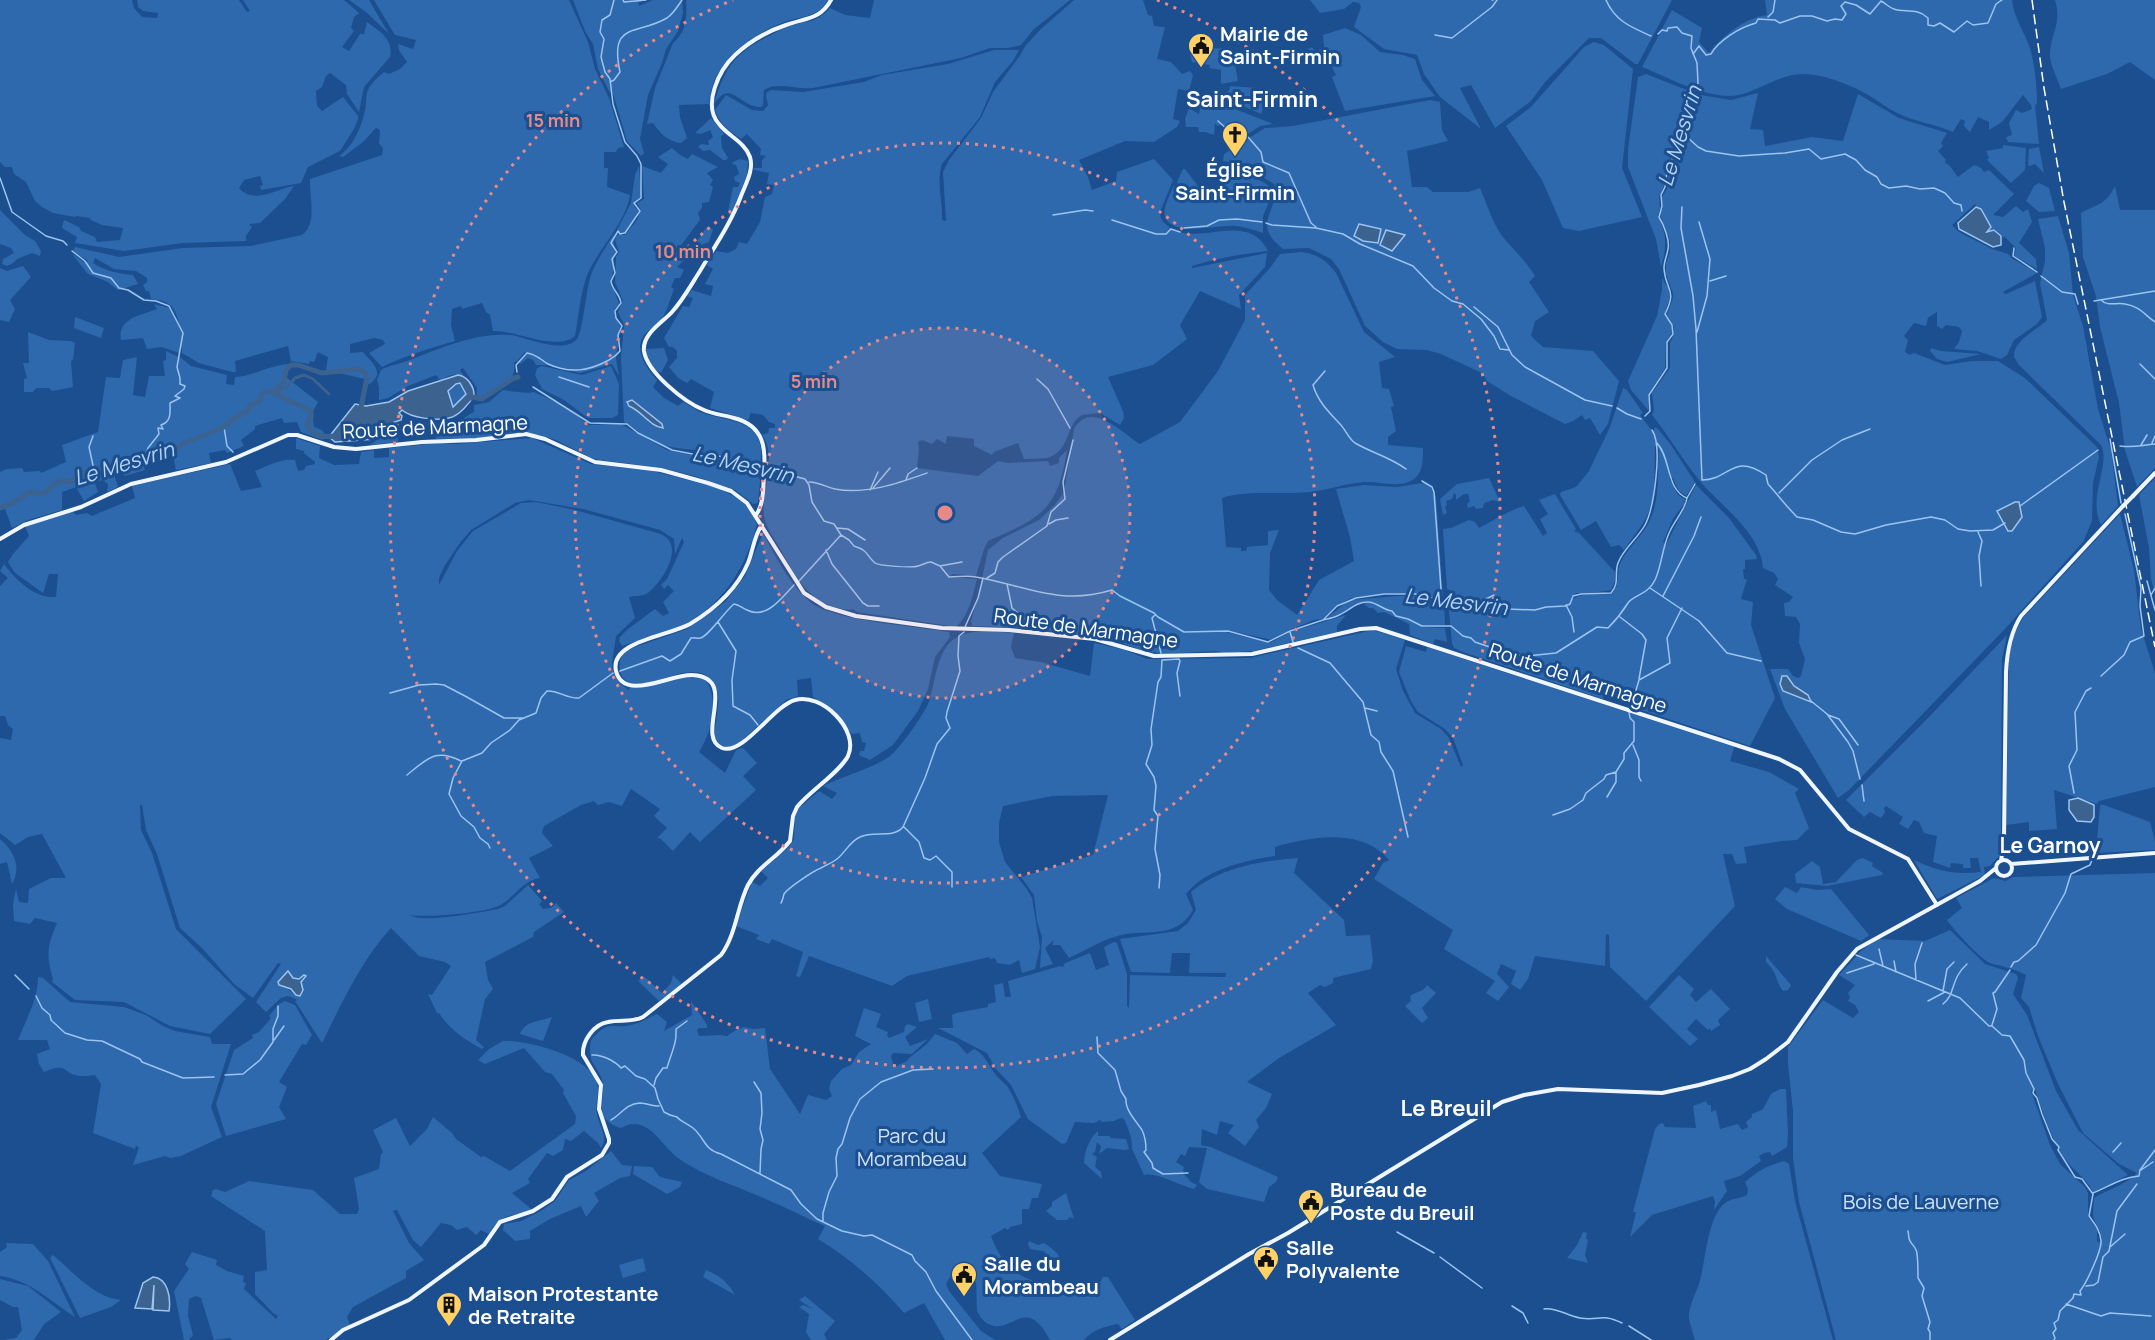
<svg xmlns="http://www.w3.org/2000/svg" width="2155" height="1340" viewBox="0 0 2155 1340" font-family="Manrope,sans-serif">
<style>
.green{fill:#2e69ad;fill-rule:evenodd}
.water{fill:#3c6290;stroke:#9cc4f0;stroke-width:1.5;fill-rule:evenodd}
.lines{fill:none;stroke-linecap:round;stroke-linejoin:round}
.stream{stroke:#9cc4f0;stroke-width:1.5}
.canal{stroke:#3c6290;stroke-width:3}
.river{stroke:#3c6290;stroke-width:5}
.major{stroke:#f0f6ff;stroke-width:4}
.rail{stroke:#fff;stroke-width:1.5;stroke-dasharray:10 4.5;stroke-linecap:butt}
.major-bridge{stroke:#f0f6ff;stroke-width:4}
.ring{fill:none;stroke:#e88989;stroke-width:3;stroke-dasharray:3 6}
.labels{text-anchor:middle;stroke-width:6;stroke-linejoin:round;paint-order:stroke}
.poi-label{font-size:20px;font-weight:bold;fill:#fff;stroke:#1b4f8f;text-anchor:start}
.street-label{font-size:20px;fill:#fff;stroke:#1b4f8f}
.park-label{font-size:20px;fill:#cfe3fa;stroke:#1b4f8f}
.water-label{font-size:21px;font-style:italic;fill:#b5d3f5;stroke:#1b4f8f}
.neighbourhood-label{font-size:21px;font-weight:bold;fill:#fff;stroke:#1b4f8f}
.quarter-label{font-size:22px;font-weight:bold;fill:#fff;stroke:#1b4f8f}
.centre{fill:#e88989;stroke:#1b4f8f;stroke-width:3}
.ring-label{font-size:18px;text-anchor:middle;font-weight:bold;fill:#e88989;stroke:#1b4f8f;stroke-width:6;stroke-linejoin:round;paint-order:stroke}
</style>
<rect width="100%" height="100%" fill="#1b4f8f"/>
<path class="green" d="M0 0H132L134 8 142 17 157 18 158 13 143 11 138 7 137 0H239L247 12 250 11 243 0H344L359 13 354 17 351 28 354 31 342 47 349 51 360 34H364L367 22C379 31 394 39 390 57L364 87 359 112 347 94 346 85 330 73 326 76 322 87 316 91 317 106 322 111 343 97 358 116V119L354 129 340 151 308 167 301 183 261 190 260 186 263 185 260 176 244 180 239 188C254 205 276 189 294 186L285 199 260 223 249 224 252 227 246 236V241L183 243 124 251 75 243 77 237 62 228 64 220 79 227 81 231 95 237 97 242 120 240 123 228 102 225 91 220 90 218 76 216 75 217 53 213 42 207 35 201 26 182 14 174 12 167H5L0 162Z
M349 0H369L389 34 366 12Z
M374 0H569L588 42 595 69 609 98 624 147 618 148 616 152H604V168H608L607 187 630 195C626 222 600 247 588 273 580 293 579 315 575 336 555 352 517 330 493 331L490 315 486 312 482 303 462 309 461 306 452 309 451 325 455 341C430 348 405 356 382 367L369 353 385 344 383 340 374 338 350 344V353L363 352C374 365 387 374 366 386L365 379 326 370 328 357 318 352 314 362 310 361 309 364 291 361 288 346 235 361 236 372H232L199 363 182 353V347L179 353 162 347 147 349 143 338 121 340C117 318 142 315 157 309L154 304 170 308 180 327C175 307 172 301 151 299L149 291H146L143 285 147 282V278L136 271 114 269 95 258 93 263C105 271 119 274 133 275L138 284 118 290 106 281 88 274 72 254 86 263 88 261 73 251 75 247 119 257 183 248 251 246 302 235C318 223 309 197 310 179L382 155 383 148 379 143 380 130 376 128 363 142 343 157 339 156C353 147 362 126 365 110 367 103 365 97 368 90 371 83 377 78 384 72L389 74 400 69 407 62 399 50 398 44 413 49 416 40 395 35Z
M573 0H645L638 3 639 6 653 0H682L683 13 678 31 666 49 662 63 648 95 640 139 644 153 641 156 627 141 612 90 610 93 598 69 593 44 585 31Z
M686 0H828C818 18 801 16 784 22 749 36 712 62 709 104L679 105 680 117 687 138 681 143C668 142 660 133 653 123L647 124 655 88 673 43C687 32 687 16 686 0Z
M874 0H1070L1033 30 1021 45 1008 48H990L961 58 813 88C797 90 777 81 764 90L763 105 761 107C739 107 731 78 714 104 724 71 732 56 763 39 773 34 783 28 793 25 809 21 819 21 830 8L845 15 870 18Z
M1074 0H1143L1148 15 1152 16 1154 26 1165 27 1157 59 1171 62 1182 74 1190 71 1193 75 1189 91 1178 89 1173 119 1180 121 1177 127 1154 142 1125 141 1079 160 1088 177 1092 190 1116 181 1117 172 1154 159 1173 180 1160 212C1160 220 1164 223 1169 227 1198 248 1247 209 1268 251 1242 254 1216 258 1192 266V268L1267 253 1265 267 1239 295 1241 309 1200 291 1180 325 1187 339 1153 365 1108 377 1123 411 1124 418 1120 425 1100 413 1082 415C1066 424 1070 448 1052 456 1045 460 1032 458 1024 459L1018 443 994 452 992 455 974 446V439L947 436 946 444 937 439 932 444 922 440 918 442 919 449 917 468 978 476 998 461 1008 463 1048 461 1050 466 1059 463V458L1067 450C1058 511 1040 518 988 541L984 549 976 576 953 574 949 577 977 579C973 595 969 616 956 627L857 612 853 609C846 611 842 609 835 607 805 599 792 570 778 545 773 537 765 525 764 516 761 493 778 456 762 435L768 433 769 428H775V424L769 422 763 415 751 413 748 420 710 408 714 392 691 379 687 383 678 378 669 367 677 358V351L673 347H669L664 338 683 306 689 307 693 298 687 296 692 290 711 296 713 286 705 284 713 269 707 265 716 251 728 253 736 249 739 242 747 244 760 222 765 197 772 194 774 185 767 184 769 173 754 170V168H762V160L766 156 760 155 761 149 747 134 741 139C730 131 719 124 715 110L726 95 752 110 763 111 768 105 766 96 767 92 771 90 803 92 864 82 882 75 948 64 994 50H1019L1013 61 995 82 980 117 942 164C936 183 943 201 942 220L946 221 943 172 949 160 981 118 993 92 1019 57 1026 45 1041 29Z
M1310 0H1672L1638 64H1635L1601 38H1589L1545 82 1531 101 1495 128 1471 85 1460 88 1481 129 1440 97 1424 74 1417 55 1384 49 1354 27 1361 7 1359 3 1353 2 1344 9 1320 13Z
M1765 0H2012C2014 18 2024 31 2030 48 2035 67 2037 85 2037 104L2035 105 2039 144 2008 142 2006 137 2012 135 2009 123 2016 110 2022 113 2032 109 2031 105 2023 95 2002 122 1989 130V122L1978 117 1970 132 1964 126 1965 121 1961 119 1953 132C1935 124 1915 122 1897 113 1889 109 1881 103 1873 98 1854 86 1827 75 1804 74 1784 73 1762 88 1743 94 1713 103 1670 78 1642 67L1672 10 1702 28 1699 42 1709 53C1723 36 1744 18 1767 15Z
M2055 0H2155V80L2130 62 2107 74 2061 89C2057 77 2049 64 2050 52 2052 31 2062 22 2055 0Z
M1345 28 1361 35 1380 52 1403 55 1415 59 1422 80 1435 96 1345 111 1332 77 1336 75 1329 61 1317 67 1306 66 1328 57 1326 56 1292 64 1307 50 1312 47 1315 52 1324 47 1323 35Z
M1594 42 1604 45 1633 69 1622 168 1642 217 1579 231 1563 228 1542 180 1506 126 1531 107 1584 47Z
M1232 48 1238 81 1221 84V70L1209 68 1210 65 1192 62 1189 49Z
M1646 74 1692 92 1688 98V110L1677 129 1679 136 1675 142V152L1670 156 1671 165 1667 170 1663 189 1659 197 1660 208 1658 216C1667 234 1667 248 1661 267L1656 239 1628 167V149L1638 77Z
M1230 86 1271 89 1270 97 1275 96 1276 109 1264 106 1261 114 1241 105 1220 100 1219 95 1229 91Z
M1758 93 1750 129 1763 130 1765 146 1812 137 1843 141 1858 94 1899 118 1947 133 1941 143 1943 146 1938 151 1946 160 1945 163 1949 165 1958 177 1974 165 1980 167 1984 172 1989 170 2014 194 1993 215 2003 217 2016 206 2023 212 2028 209 2032 222 2019 243 2036 259 2037 269 2016 257 2014 255 2016 248 2004 236V238L1995 229 1988 233 1987 231 1991 227 1975 204 1952 225 1959 232 1992 249 2008 254 2013 259 2037 273 2003 292 2006 294 2035 281 2042 317 2037 324 2014 340 2007 355 2001 359 1977 351 1954 349 1959 342 1962 331 1959 327 1946 325 1942 329 1937 326V312L1928 318 1926 326 1914 323 1904 336 1908 340 1905 352 1910 355 1914 353 1945 365 1972 361H1998L2025 378 2097 447 2099 457 2093 483 2092 521 2083 542 2003 631 1849 790 1838 798 1785 709 1770 669H1788L1793 676 1798 678 1801 676 1805 659 1799 643 1800 624 1796 617 1785 616 1784 603 1789 602 1793 597 1775 585 1778 579 1774 573 1763 568C1760 531 1720 506 1699 480 1682 459 1669 436 1652 415L1654 410 1652 393 1670 368V343L1674 334V327L1667 314 1673 298V293L1666 275V263L1670 252V241L1660 214 1663 207 1662 197 1667 189 1668 174 1673 167V159L1678 154 1677 144 1683 137 1680 131 1691 112 1690 103 1695 94 1731 100Z
M1201 100 1222 104 1273 124 1260 126 1242 138 1227 150 1234 138 1224 132 1225 126 1222 124 1218 126 1215 123 1214 135 1205 132H1199L1198 127H1186L1185 119 1189 108 1199 114Z
M1430 100 1440 102 1442 130 1448 141 1407 151 1412 187H1427L1433 192H1468L1480 188C1488 206 1494 229 1508 243 1518 254 1527 263 1535 276L1529 282 1549 312 1535 321 1531 336 1543 347 1593 351 1619 381 1608 424 1600 435 1590 418 1585 420 1582 415 1573 421 1565 424 1511 396 1487 381 1482 373 1441 354 1427 350 1397 349 1383 342 1365 326 1339 269 1331 259 1309 248 1283 249C1249 222 1281 212 1274 184L1244 166 1223 161 1224 154 1265 128 1293 126Z
M711 118 724 134 721 136 722 148 728 158 726 160H723L710 150 703 151 698 147 701 144 709 145 708 141 713 137 710 130 701 134 695 133Z
M2003 145 2026 148 2025 170 2011 183 1987 160 1989 158 1986 151 2003 148Z
M2039 147 2044 173 2035 164 2030 166 2028 165 2029 149Z
M672 148 680 155 688 159 692 154 718 167 707 173 713 180 710 185 713 187 709 202 702 203V208L698 213 700 220 679 248 689 253 706 228 713 229 709 242 697 247 677 267 684 270 680 278H675L671 287 674 289C670 299 667 312 661 320 655 326 647 330 643 337 634 351 648 370 657 380L653 387 664 398 678 406 683 402C689 405 694 409 700 412 730 423 768 418 760 464L757 465 718 454C709 456 703 451 694 450 672 448 659 446 639 433 634 429 630 424 624 422L621 358 624 325 618 312 623 301 615 282 616 257 619 252 615 240 617 235H625L637 220 641 210 637 203 644 199 642 166 661 173 668 164 658 157Z
M740 159 748 161 747 175 731 216 728 211 733 187H738L740 183 735 181 734 177 739 174 736 165 732 164 733 162Z
M639 166 641 194 640 198 634 206 638 210 637 214 625 233H621L617 230 631 203 635 175Z
M1183 169H1185L1198 186 1190 194 1196 201 1221 199 1226 190 1224 182 1238 176 1237 171 1242 170 1268 185 1272 195 1263 216V233C1254 230 1245 227 1236 226 1217 224 1174 238 1165 217 1162 208 1171 193 1174 185L1177 188 1179 186 1177 182Z
M2039 183 2049 188 2055 211 2039 212 2026 201 2034 186Z
M2115 186 2120 210H2155V468L2137 487 2125 450 2119 403 2100 327 2096 296 2083 257 2081 213C2097 204 2106 205 2115 186Z
M0 210 25 235 35 241 41 251 40 256 32 253 17 259 13 263 7 266 2 264 3 259 14 253 11 248 0 244Z
M2058 216 2069 253 2073 295 2083 326 2098 409 2111 450 2118 506 2101 525C2087 496 2111 466 2101 445L2019 365 2014 357C2013 340 2036 331 2047 320L2040 283 2045 261V248L2038 219Z
M615 232 613 239 616 254 614 258 612 284 619 304 614 310 620 327 616 359 619 376 612 364 580 373 547 365H536L533 360 528 358 520 364 518 363 527 355 525 352 516 362H514C517 389 494 382 481 401L476 400 477 388 463 368 460 370 465 378C457 371 449 376 440 380L436 375 408 386 388 398 379 400V387L377 380 381 370C390 365 399 364 407 361 438 349 476 332 510 335 526 337 564 355 577 339 583 332 586 287 592 272 598 258 607 245 615 232Z
M1301 252C1317 254 1326 260 1336 273L1364 332 1395 357 1379 362 1382 388 1389 389 1394 406 1391 407 1396 431 1388 437V445L1423 448C1423 456 1423 469 1418 475 1405 491 1382 481 1365 482 1346 483 1329 490 1310 492 1282 495 1247 490 1222 498L1226 547 1241 548V551H1246L1247 547 1268 545V531L1279 530 1270 553 1269 590 1277 600 1297 615 1319 580 1354 561 1350 537 1336 489 1364 485 1397 487 1422 483 1428 485 1434 491 1436 497 1443 597 1433 598 1414 593H1384L1352 598 1337 605 1322 619 1314 620 1289 630 1272 640 1227 630 1226 632 1270 643 1290 632 1346 615 1337 626V632L1253 651 1224 653 1216 651 1165 654 1144 651 1110 639 1096 637 1034 628 972 626 971 621 979 593 988 550 1003 538 1039 520 1054 506 1064 492 1074 429C1091 399 1122 433 1140 444L1180 422 1218 371 1245 320V295L1270 268 1280 254Z
M23 266 31 277 10 300 15 309 9 322 0 320V268L7 271Z
M1662 278 1666 285 1668 286C1673 301 1665 304 1665 317L1668 318 1672 327V333L1666 341 1665 368 1648 395 1649 411 1631 390 1628 381 1657 316 1662 290Z
M75 317 104 328 101 338 74 328Z
M28 332 49 340 71 341 75 343 73 360 71 361 73 387 52 391 49 388H36L33 392H24V379L27 378 23 363H29Z
M664 348 668 360 661 373C652 370 647 358 646 349Z
M1931 348 1941 351 1981 354 1947 362 1937 359 1930 351Z
M166 351 181 358 191 366 227 375 226 384 234 385 235 377C255 376 273 363 292 364L286 369 287 378 318 402 312 413 314 427 322 430 325 435 323 440 301 432 297 422 284 423 282 418 255 426V429L241 440 244 446 227 453 225 450 209 453 211 463 176 470 173 455 143 462 145 470 125 476 119 472 114 474 118 487 107 492 108 484 102 480 95 483 98 492 84 501 76 487 62 492V510L28 520 12 528 5 509 0 510V472L7 469 22 468 24 472 40 471 41 473 66 462 62 445 98 432 106 377 120 378 123 360 137 357 133 395 145 397 149 376H165L163 361 166 360Z
M542 366 582 375 611 366 619 384 618 415 612 418H588L564 400 542 389 535 375 537 368Z
M460 383 466 394 455 407H453L447 391Z
M1623 388 1627 390 1643 413 1640 415 1653 432 1655 427 1658 429 1671 445 1695 482 1686 496 1678 490 1673 478H1669C1675 486 1674 495 1685 499L1684 504 1673 519 1663 542 1666 545 1696 485 1729 518 1756 555 1757 559 1745 560V569H1743L1744 579H1747L1741 599 1753 602 1751 625 1775 698 1750 746 1632 707 1636 689 1604 683 1603 699 1463 652 1454 648 1452 643 1448 601 1472 606 1448 598 1450 590 1447 589 1443 529 1451 528 1469 520 1475 522 1479 528C1494 520 1508 511 1524 506L1543 536 1547 533 1540 519 1548 514 1539 500 1555 494 1576 529 1574 531 1579 533 1615 572V581L1611 590 1591 593H1576L1571 598 1573 599C1582 592 1600 595 1612 594 1621 582 1616 575 1620 564 1626 550 1639 539 1647 526 1661 502 1657 475 1659 449L1655 446C1654 470 1657 496 1646 518 1640 529 1631 539 1624 550L1619 545 1611 547 1596 521 1581 530 1560 495 1561 492 1576 487 1589 471 1610 427Z
M503 390C511 391 527 394 534 392L564 406 589 425 621 424 667 450 708 458H726L759 469 761 471 758 503 753 504 735 490 698 477 663 468 600 460 589 457 556 440 540 435 512 433 478 438 436 439V435H445L448 429C459 425 464 416 474 412V405L489 402Z
M397 427 398 442 370 445C379 439 385 431 397 427Z
M296 438 320 446 319 458 334 465 359 464 361 452 374 450V458L389 457V448L438 443 456 444 532 438 591 464 652 471 716 487 743 501 751 511 757 524C746 566 726 601 687 623 667 634 643 638 622 646L619 641 620 637 628 629 655 609 663 616 669 613 663 602 674 591 668 585 664 589 661 585 667 579 684 542 682 538 675 554 674 539 660 530 653 528 583 509 529 500 515 503 471 530 460 543 445 565 439 578V585L457 551 473 531 521 503 536 502 575 510 654 532C658 533 664 535 667 538 682 552 660 584 648 593 641 597 636 595 629 597L635 618 616 636 612 663V668L618 681 628 690 630 688C656 689 682 667 707 681 719 705 712 730 699 752L725 773 736 750 743 748 757 763 743 776 756 790 700 842 690 832 673 851 661 839 657 838 667 828 654 816 660 809 631 789 622 806 609 802 598 805 594 801 581 805 544 826 542 833 553 846 529 858 540 878C524 880 515 896 502 904 490 913 424 918 410 915 422 924 480 912 498 909L505 906 528 885 542 901 539 904 543 909 551 908 556 903 564 912 534 932 533 937 485 962 488 980 493 989 485 999 476 1040 484 1047 482 1049C465 1040 449 1029 439 1013H437L428 994 432 995 451 966 445 962 419 956 391 928C360 962 342 1003 322 1043L295 1001 298 1000 288 996 281 998 266 1012 256 1002 281 964 278 963 253 998 234 984 202 948 180 928 157 854 146 830 142 805H140L141 830 152 853 176 929 246 999 210 1034 170 1026 124 1002 75 1000 52 982 53 979C46 955 47 947 57 923L35 918 30 924 14 921 13 904 16 889 19 902 28 903 29 889 51 878H66L42 834 28 837 15 845 0 833V738L11 740 13 729 8 725 5 716H0V586L8 578 0 571 4 564C16 580 35 599 56 597L58 574H49L43 593 15 573 8 562 13 554 29 536 25 526 72 511 76 515 87 513 92 516 135 498 132 486 230 464 241 491 262 487 255 471C267 466 281 458 295 460L298 471 304 470 306 466 315 464V462L304 453V451L296 449ZM287 972 293 978H306L301 982 303 990 296 995 283 986 280 980Z
M1489 478 1500 502 1493 500 1484 503 1483 508 1476 509 1474 506 1468 508 1467 504 1470 501 1468 494H1464L1456 500V495L1454 493 1452 499 1446 501 1447 505 1445 507 1447 513 1443 515 1440 499 1457 484Z
M2155 478V594L2151 579 2149 548 2139 495Z
M2120 514 2134 570 2141 629 2155 673V787L2099 801 2097 804 2054 790 2057 829 2029 831V822L2006 825 2009 654 2015 632 2023 618Z
M763 533C776 557 789 584 810 602 833 621 916 626 949 632L950 637 935 657 928 689 918 711 893 745 870 760 859 755 860 751H864L866 743 862 742 860 733 852 734 826 705 813 697 811 678 797 680 798 696 786 700 738 744C729 750 720 746 714 738 715 722 723 697 714 683 697 658 662 683 640 684 621 686 615 668 623 653L632 648 687 629 725 602 745 576Z
M1411 595 1433 600H1444L1445 625H1426L1421 627 1445 628 1447 642 1435 639 1433 644 1410 635 1409 624 1384 612 1378 613 1373 608H1369L1364 604 1371 601C1352 600 1344 617 1328 617L1349 600Z
M1373 630 1405 640 1396 669 1403 691 1415 713 1441 729 1449 738 1461 767 1463 765 1453 738 1445 729 1418 712 1411 701 1399 672 1406 646 1426 652 1427 647 1734 747 1730 761 1769 772 1799 789 1795 793 1809 828 1797 840 1781 841 1744 847 1747 863 1736 864 1732 854H1723L1735 906 1646 1001 1610 967 1609 935 1606 934 1605 966 1535 956 1528 979 1520 990 1511 984 1516 971 1501 964 1497 974 1509 987 1498 1001 1486 993 1495 981 1444 949 1453 930 1374 879 1383 863 1389 860C1361 827 1311 837 1275 847V856C1245 860 1204 870 1186 894L1193 910C1175 942 1143 927 1114 937 1096 943 1085 951 1069 958L1060 945H1052L1054 940 1045 948 1053 964 1040 968 1042 937 1037 921 1034 895 1021 877 1093 855 1108 795 1052 796 1003 806 999 823V842L1005 862 1026 888 1032 898 1040 947 1035 969 1022 973 1019 960 1010 965 997 963 995 958 990 959 989 957 907 976 892 986 809 956 800 977 796 976 803 952 772 939 769 944 756 939 759 935 736 926 752 882 760 886 768 878 761 871 789 847 794 839 795 816 799 808 819 791 832 799 837 793 823 786C841 777 876 767 890 756 901 747 922 717 928 704 937 681 935 643 964 634 979 629 999 632 1014 633L1011 647 1015 658 1041 662 1090 676 1094 643 1125 650 1147 659 1250 658Z
M2007 635 2002 659 2001 854 1990 866 1984 867 1985 875 1937 899 1914 860C1937 871 1956 875 1981 872L1978 858H1970L1971 868H1963V864L1951 863 1950 868 1933 862 1937 836 1924 833 1919 822 1914 820 1908 829 1899 824 1903 817 1886 806 1884 808 1885 812 1881 818 1870 812 1864 817 1846 800 1928 718Z
M2100 805H2104L2150 822 2155 841V850L2096 853Z
M0 839C14 851 22 867 12 884L7 862 0 864Z
M1298 858 1294 873 1344 920 1346 936 1370 935 1373 961 1371 969 1333 978V983L1325 987 1320 985 1308 993 1336 1025 1279 1058 1247 1082 1272 1094 1266 1108 1256 1120 1259 1127 1245 1146 1228 1133 1234 1125 1220 1121 1217 1135 1202 1129 1201 1145 1211 1147 1278 1177 1276 1182 1269 1187 1264 1202 1207 1189 1199 1182 1207 1148 1189 1147 1185 1156 1181 1154 1176 1162 1184 1167 1183 1173 1191 1182 1197 1185 1194 1189C1180 1186 1157 1172 1144 1175L1132 1149C1133 1140 1128 1128 1124 1119L1121 1118 1114 1121 1102 1122 1100 1120 1094 1123 1075 1122 1066 1143 1062 1144 1028 1119 1011 1085 995 1068 987 1053 938 1028H953L952 1015 956 1013 988 1007V1004L996 1002 994 985 1003 983 1005 997H1011L1008 981 1060 966 1063 967 1065 963 1090 953 1096 970 1109 965 1104 947 1114 942 1117 943 1127 974V1006L1129 1008 1130 975 1225 977 1226 973H1189L1190 953H1172L1170 973 1131 972 1120 939 1178 931 1188 923 1196 910 1191 892C1221 867 1260 861 1298 858Z
M1863 858 1873 863 1872 866 1883 873 1882 875 1827 886 1796 883 1795 874 1812 861 1820 867 1823 884 1836 882 1857 860Z
M2155 873V1340H1836L1799 1202 1793 1158V1111L1788 1064V1047L1823 1000 1853 1018 1859 1012 1855 1005 1848 1001 1850 997 1848 993 1855 985 1839 975 1861 951 1877 939 1925 941 1950 930 1985 964 2016 974 2018 978 2013 994 2027 1015 2056 1091 2078 1130 2128 1175 2093 1193C2089 1180 2071 1169 2063 1156 2050 1136 2043 1112 2035 1089L2031 1091 2050 1145 2060 1164 2085 1187 2088 1193V1217L2097 1229V1241L2101 1243C2101 1228 2099 1231 2094 1219 2092 1213 2094 1204 2094 1198 2107 1190 2127 1184 2137 1173L2119 1164 2083 1133 2058 1084 2038 1036 2029 1007 2021 998 2026 975C2014 968 2003 967 1990 963 1980 959 1953 929 1947 920L1962 908 1956 898 1994 878 2006 881 2013 877Z
M1785 887 1797 893 1801 887 1817 890 1831 889 1869 935 1861 941 1787 909 1775 899Z
M1766 956 1791 985 1788 990 1783 991C1774 979 1779 974 1766 962Z
M673 975 681 983 680 986 659 1001 638 981 645 977 662 993 671 983Z
M1679 975 1694 989 1690 995 1696 1002 1711 989 1730 1009 1718 1020 1720 1025 1711 1031 1710 1028 1708 1030 1696 1019 1687 1029 1698 1039 1690 1046 1649 1007Z
M38 977 43 978 70 1002 124 1007 146 1015 163 1026 175 1031 210 1037 212 1044H231L211 1107 222 1137 181 1156 170 1158 165 1156 133 1165 139 1147 136 1146 135 1149 93 1133 101 1084 95 1075C91 1075 85 1077 80 1076 62 1074 69 1061 44 1072L39 1064 37 1054 50 1049 47 1040H18C26 1019 38 1000 38 977Z
M1427 985 1436 993 1422 1008 1428 1018 1422 1023 1405 1006 1411 1001 1410 997C1414 991 1423 993 1427 985Z
M928 999 932 1019 919 1022 915 1003Z
M285 1001 295 1005 312 1035 306 1045 302 1044 279 1082 287 1087 279 1107 286 1119 226 1136 216 1104 234 1050 253 1038 252 1035 259 1032 271 1018 269 1016 279 1004Z
M691 1001 707 1025V1028H699L697 1030 699 1036 720 1035 727 1036 736 1030 744 1027 753 1029 765 1028 770 1069 800 1114 808 1095 826 1100 832 1096 829 1089 831 1081 842 1069 851 1065 859 1052 871 1044 855 1036 864 1008 881 1014 876 1027 888 1032 887 1035 889 1038 904 1032 905 1026 908 1024 917 1027 905 1037 910 1046 928 1039 912 1054 893 1053 891 1056 894 1067 907 1061 909 1058 927 1044 935 1034 957 1043 967 1054 974 1049C985 1055 987 1062 993 1071 997 1077 1002 1081 1007 1086 1014 1096 1017 1106 1021 1117L982 1153 1000 1176 1042 1184 1038 1198H1032L1029 1209H1022V1224L1010 1227 1008 1230 1005 1228 991 1236C1011 1290 1048 1285 1097 1283L1101 1281 1103 1277H1108L1135 1320 1122 1329 1118 1324C1106 1326 1092 1330 1084 1340H1050C1024 1291 1011 1340 985 1322 982 1319 978 1314 977 1310 976 1301 977 1292 976 1282H972L966 1269 953 1272 946 1284 949 1291 981 1331 995 1340H945L924 1303 904 1313C879 1284 851 1259 818 1239L825 1226C804 1217 783 1206 761 1197 734 1185 706 1177 681 1160 661 1148 649 1112 621 1128 615 1126 609 1124 605 1118 599 1110 604 1095 603 1085 601 1066 586 1067 591 1040 610 1017 612 1031 635 1024 643 1022 649 1017 657 1014L667 1022 664 1031 692 1015Z
M552 1017 543 1041 520 1034C526 1020 539 1022 552 1017Z
M503 1041C528 1040 589 1056 597 1082 600 1092 595 1103 597 1114 599 1127 609 1136 601 1148L598 1143 584 1131 571 1141 565 1139 563 1150 553 1156 547 1153 528 1179 530 1183 512 1193 531 1209C511 1219 501 1211 489 1234L481 1230 476 1235 467 1227 457 1230 451 1225 441 1223 421 1247 413 1240 397 1210 393 1211 409 1243 424 1260 406 1271V1278L353 1307 347 1317 350 1325 326 1340H232L230 1338 214 1340 201 1298 196 1296 189 1299 188 1316 193 1335 189 1340H184L174 1291 189 1269 185 1264 192 1252 217 1260 216 1265 227 1271 244 1276 243 1282 246 1283 244 1289 276 1319 278 1316 273 1313 255 1294V1272L267 1270 265 1231 211 1196 213 1190 216 1189 225 1192 249 1181 313 1190 340 1214H357L359 1209 354 1178 379 1169 381 1154 383 1152 373 1130 396 1118 410 1146 427 1129 433 1117 452 1133 456 1139 481 1157 484 1156 510 1171 575 1124 576 1116 563 1093 564 1090 552 1074 545 1072 524 1048 485 1064 478 1060 489 1049Z
M1780 1089H1786L1788 1135 1787 1147 1772 1156 1770 1152 1764 1153 1759 1156 1761 1161 1740 1176 1724 1181 1727 1191 1714 1210 1715 1202 1713 1196 1652 1215 1630 1237 1636 1212H1633L1655 1129 1659 1124 1663 1123 1665 1127 1696 1128 1693 1106 1706 1101 1708 1105H1711V1112L1716 1110 1720 1129 1738 1124 1742 1130 1748 1127 1746 1122 1752 1117V1114L1763 1109 1771 1094Z
M1098 1131V1136H1110V1138L1126 1139 1129 1149 1125 1150 1107 1148 1099 1154 1101 1146 1097 1142 1095 1152 1092 1154 1097 1157 1095 1167 1101 1172 1102 1179 1084 1163C1084 1152 1090 1137 1098 1131Z
M611 1151 622 1165 632 1166 630 1176 620 1178 594 1193 599 1201 586 1217 581 1206 550 1219 530 1231V1239L515 1241 503 1230 504 1224 521 1221 541 1211 555 1201 569 1180 586 1171Z
M1784 1161 1789 1164 1795 1201 1833 1340H1695C1693 1332 1688 1321 1689 1313 1691 1303 1694 1296 1698 1287 1706 1265 1706 1218 1725 1203 1731 1198 1740 1199 1747 1195L1748 1189 1745 1182C1759 1170 1767 1166 1784 1161Z
M634 1166 652 1167 660 1177 682 1182 680 1187 667 1194 633 1174Z
M1066 1193 1074 1219 1070 1217 1067 1220H1057L1046 1211 1052 1206V1202Z
M1583 1232 1587 1233 1586 1238 1588 1240 1585 1255 1588 1263 1567 1258 1577 1245Z
M1029 1241 1038 1245 1044 1243C1050 1247 1060 1254 1061 1260L1058 1263 1043 1251 1030 1249 1028 1244Z
M6 1243 33 1244 48 1261 75 1317C50 1301 30 1280 0 1276V1252L7 1247Z
M53 1255C72 1271 95 1298 121 1300L111 1307 80 1318 50 1258Z
M643 1258 646 1271 623 1278 619 1265Z
M706 1270C719 1275 728 1282 735 1295L703 1277Z
M0 1279 28 1286 61 1312 44 1324 34 1340H4L16 1338 22 1330 18 1307H13L0 1300Z
M805 1296 835 1321 824 1334 827 1340H811L806 1332 809 1314 799 1307 803 1305 813 1309 799 1300Z"/>
<path class="water" d="M1976 207 1981 209 1991 227 1987 232 1994 230 2001 236V245L1993 247 1959 229 1958 223Z
M1359 224 1381 229 1378 243 1363 241 1354 236Z
M1386 230 1405 235 1392 251 1380 245Z
M458 375C467 376 474 386 474 395 470 403 459 416 449 418 436 421 411 418 402 410L399 413 402 416 401 420 382 426 375 439 335 442 329 437 355 404 366 406 389 402 408 391ZM460 383 466 394 453 407 448 391 456 384Z
M632 400 662 424 663 428C649 426 642 411 629 406L627 402Z
M2015 502H2019L2022 517 2012 531H2008L1997 511Z
M1782 676H1787L1794 686 1808 695 1811 702 1783 691 1780 684Z
M2078 798 2094 805V817L2091 822 2077 821 2069 810V800Z
M288 971 293 978 299 979 304 975 306 976 301 982 303 990 300 996 296 995 291 989 279 985 278 982Z
M153 1277C168 1278 171 1298 169 1311L153 1310 154 1285 152 1309 135 1308 143 1283Z"/>
<g class="lines">
<path class="stream" d="M623 0 624 2 646 0
M1492 0H1493
M1606 0C1615 21 1631 27 1651 36
M1768 17 1773 12 1775 0
M1435 35 1452 38 1492 7 1497 0
M1693 54 1699 46 1706 55 1711 54C1718 41 1740 27 1756 23L1758 19 1775 20 1780 23 1800 16H1812L1827 21 1835 19 1842 20 1846 14 1841 6 1845 2 1856 5 1870 14 1881 1C1885 3 1890 8 1894 9 1905 13 1916 7 1928 18V25L1934 26 1940 23 1954 32 1967 21 1973 25 1988 23 1996 4 2002 0
M610 82 614 80 620 72C609 21 636 36 667 18 674 13 677 7 682 0
M1218 121 1237 138 1245 134
M1680 136H1686L1698 147 1706 151 1739 156 1785 153 1809 149 1821 159 1845 154 1856 160 1865 170 1877 177 1881 184 1889 188 1906 186 1920 189 1934 188 1945 193 1954 203 1961 205 1962 211
M1248 137 1261 152 1263 162 1289 173 1311 223 1316 227
M0 178 12 212 46 236 63 241 67 245
M1682 207 1681 228 1693 296 1696 329 1702 480C1730 480 1732 452 1766 475L1768 484C1778 495 1786 506 1797 517L1813 520 1841 532 1855 534 1886 525 1931 517 1945 520 1958 529 1970 531 1993 530 2005 523
M1053 215 1085 210 1093 211
M1112 220 1156 234H1166L1171 229 1180 232
M1266 223 1272 225 1316 228 1343 234 1360 244 1413 266 1434 288 1452 301 1463 304 1481 319 1494 336 1500 349 1509 350
M1184 228 1207 226 1219 220 1237 219 1262 222
M2014 248 2013 256 2037 272
M72 251 85 261 93 273 111 278 119 288 128 290 144 300 156 301 169 306 183 333 177 367 180 378V384L185 386 184 389 175 396 180 398 170 403C170 412 172 421 161 425L163 429 158 428 159 434 148 448 144 459
M2041 276 2062 292 2075 294 2078 304
M1710 281 1726 276
M2101 300C2108 307 2116 302 2125 304 2139 306 2145 315 2155 322
M2094 301 2155 291
M1474 307 1498 327 1512 355 1525 367 1585 400 1612 406
M1697 332 1707 296 1710 259 1699 222
M2140 364 2155 379
M1325 371 1313 385C1318 402 1329 412 1340 424 1345 429 1349 439 1355 443 1372 453 1390 457 1406 469
M517 372 516 365 527 353C536 354 541 360 548 364 570 374 589 371 609 360 614 357 616 356 620 351L618 335 622 326 616 318 615 311 621 303C620 294 612 290 611 281L615 273 612 259 617 252 611 243 618 231 620 234 625 233 640 211 634 203 641 198V164L637 156 625 142 613 104 610 79 605 72 601 57 604 39 600 32 602 20 610 15 614 0
M559 377 589 387
M1037 379 1048 389 1070 428
M533 387 590 423 627 424 638 433 672 450 708 457 719 456 762 468
M1617 408 1627 414 1641 419
M1645 416 1650 411 1649 395 1667 368V342L1673 334 1672 325 1665 314C1678 288 1665 291 1664 268 1664 261 1667 256 1668 249 1670 241 1664 225 1659 217L1662 206 1661 195 1665 187 1667 171 1672 166V156L1676 153V142L1681 138 1678 130 1689 112V100L1698 83 1697 63 1691 48 1692 36 1682 33 1677 27 1668 28 1667 31 1662 30 1658 34
M224 427 227 446 233 452
M93 436 89 447 94 470
M2110 439 2121 503
M2152 443 2155 436
M2141 445 2147 435
M2120 446C2135 448 2141 445 2155 444
M767 469 805 479 809 485 812 502 824 521 834 524 841 535 849 540 854 546C869 551 865 554 875 563 879 566 912 568 918 566 923 565 926 562 931 562L940 566 949 577C958 577 967 575 976 577 1027 586 1059 606 1112 590L1120 596 1154 613 1158 617 1184 632 1228 631 1268 642 1290 631 1323 620 1337 606 1356 598 1384 594H1415L1486 609 1498 607 1506 609 1535 610 1546 607 1565 606 1570 604 1573 596 1581 594 1611 593C1620 583 1614 574 1618 563 1623 549 1638 538 1645 525 1654 508 1663 446 1652 430
M906 480 908 474 917 468
M1422 481 1432 487 1434 492 1441 589 1436 598
M809 482C819 482 826 487 835 489 866 495 899 483 927 473
M873 488 890 468
M870 490 878 472
M1779 493 1812 460 1842 440 1870 429
M1687 498 1695 484
M2020 506 2098 450
M1049 524 1056 520 1068 518
M837 528 848 529 865 540
M1978 532 1982 541 1979 556 1981 586
M826 550 832 564 863 603 868 606H879
M940 566 962 562
M987 578 995 573 998 562 1003 557 1047 526 1051 512 1065 499 1063 482 1073 440
M799 581 841 535
M2147 581 2155 610
M1007 584 1012 608 1033 626
M1650 588 1699 621 1727 653 1761 661
M2151 595 2155 588
M1663 596 1694 536 1701 517
M1474 605 1494 595
M1566 605 1572 617 1574 632
M1155 615 1152 618 1161 653
M1620 617 1642 634 1646 640 1639 679
M1323 620C1327 619 1333 618 1337 616 1348 612 1356 601 1369 602 1378 603 1383 610 1392 611L1396 616 1408 619 1422 626H1451L1463 636 1471 638 1475 642 1510 654 1527 656 1556 653 1597 627 1608 628C1617 619 1621 614 1628 603 1633 595 1648 595 1655 580 1662 565 1662 547 1670 531 1675 520 1685 510 1687 498 1666 490 1671 458 1657 443
M718 622 736 651 732 680 733 706 750 715 758 725
M965 627 978 598 983 578
M1290 632 1293 642
M1298 648 1330 663 1363 702 1371 735 1379 742 1381 752 1393 771 1408 837
M620 671 662 656 670 661 681 654 691 638C694 637 697 639 700 638 707 638 726 610 734 604 740 605 741 608 747 610 767 620 782 597 794 585
M2101 676 2124 655 2130 642 2144 636 2140 606 2141 588 2125 514
M390 693 419 685 436 684 444 685 465 696 504 718H523
M1811 701 1827 714 1848 742 1853 751 1860 779
M1631 707 1639 680 1670 663 1667 638 1682 608
M1365 708 1377 711
M1828 715 1839 719 1858 745
M1633 745 1639 760V777L1641 781
M407 775C428 758 436 748 461 761
M1862 785 1864 801
M2074 793 2069 766 2077 750 2075 712 2086 691 2091 688
M1607 797 1616 782V772L1624 759V753L1634 741V722L1630 718 1629 712
M1553 815 1570 809 1583 800 1586 793 1604 779 1606 775 1616 772
M904 827 919 842 924 858 930 860 936 856 952 872V887
M490 848 488 844 480 838 474 827 461 816 449 794 453 778 462 761 482 753 491 743 510 730 519 720 536 713 541 698 547 691C558 690 567 699 579 698L613 673
M1159 888 1160 875 1155 849 1158 816 1154 810 1156 786 1154 777 1146 764 1152 745 1151 729 1158 682 1161 677 1162 660 1179 659 1180 661 1177 673 1180 696
M781 903C783 900 783 897 784 894 788 888 813 871 821 868 826 865 832 863 837 859 845 853 850 841 860 837 874 830 893 839 903 827L925 778 937 744 950 728 946 718 947 712 960 671 958 656 959 636 964 632
M1879 949 1883 966
M1856 955 1960 998 1989 1026H1992L2002 1035 2010 1036 2024 1060 2026 1073 2034 1089 2033 1093 2037 1098 2042 1114 2052 1139 2059 1147 2058 1150 2075 1177 2082 1179 2093 1194 2089 1216C2095 1224 2100 1230 2101 1241 2102 1250 2086 1284 2080 1291L2081 1295 2074 1294 2073 1298 2060 1311 2058 1320 2054 1323 2056 1329 2053 1333 2055 1338 2054 1340
M1894 961 1896 972
M2011 967 2014 962 2018 961 2036 945 2065 893 2071 874 2090 865 2092 860
M1847 973 1874 964
M15 975 29 989
M1916 980 1915 964 1922 943
M1943 991 1947 969 1954 962
M36 996 42 1008 50 1015 51 1020 65 1033 87 1040 102 1041 140 1059 142 1062 183 1078 214 1077
M1928 1001 1945 992
M1943 1004C1956 994 1950 979 1967 964
M1992 1025 1997 1009 1993 993 1995 992 2010 970
M1097 1037 1098 1053 1115 1070 1121 1091 1126 1099C1125 1110 1136 1121 1142 1130 1145 1136 1146 1144 1146 1150L1144 1152 1152 1163 1153 1168 1163 1174 1188 1173
M274 1040 284 1026
M592 1055C601 1054 615 1061 621 1068L625 1066 636 1076 645 1079 655 1088 658 1099 664 1112 670 1115 677 1117C681 1122 687 1123 693 1128 705 1138 704 1150 721 1154L791 1190 801 1204 817 1219 842 1231 864 1236 872 1235 912 1255 915 1261 926 1272 936 1291 972 1340
M225 1075 243 1074 260 1060 273 1042V1029L278 1016V1006
M754 1082 761 1093 762 1113 760 1129 763 1140 761 1149 760 1173
M654 1085 656 1078 663 1068H667C671 1053 677 1044 676 1029L687 1021
M611 1120C622 1114 625 1104 640 1103 647 1103 654 1107 659 1106
M2113 1152 2121 1143
M2141 1170 2153 1162
M2093 1193C2108 1187 2123 1177 2139 1176L2140 1170 2155 1150
M823 1221V1213L829 1192 837 1176 836 1158 838 1149 842 1144 850 1118 860 1099 881 1082 913 1070 933 1069
M1908 1231C1909 1235 1908 1238 1910 1241 1912 1245 1917 1248 1917 1254 1918 1262 1918 1270 1918 1278L1924 1288 1922 1296 1930 1322 1928 1329 1930 1332V1340
M1397 1232 1434 1253
M2110 1247 2125 1234
M1440 1257 1482 1288
M2086 1286 2094 1285 2098 1282 2103 1257 2109 1251 2117 1211 2137 1184
M2066 1304 2101 1316 2110 1313 2151 1316
M1512 1306 1523 1313 1528 1323
M1544 1309C1556 1307 1568 1316 1580 1318 1600 1321 1601 1313 1622 1323
M1629 1326 1651 1340"/>
<path class="canal" d="M274 393 287 387 295 378 304 375 313 379 329 394"/>
<path class="river" d="M274 393 284 381 286 370 291 365H298L322 373 360 369 366 374 367 378 361 407
M468 399 472 397 482 399 514 378 518 377
M0 508 13 503 30 492 44 494 53 485 61 481 71 482 84 473 110 465 169 453 183 444 224 427 230 421 247 411 251 405 259 402 263 393 269 391 311 411V418L307 424C312 435 322 438 334 436"/>
<path class="major" d="M2133 496 2155 473
M756 515C764 504 763 489 764 475 766 449 765 426 734 418 724 415 713 414 704 410 684 402 647 372 644 351 642 334 662 323 672 312 683 300 691 285 700 271 715 246 731 223 741 196 746 183 754 170 750 157 745 142 728 136 719 124 702 105 719 70 735 55 749 42 768 31 786 25 805 18 820 20 831 0
M0 539 24 525 81 507 131 484 226 462 288 435H297L334 447 356 449 422 442 476 440 526 434 545 439 595 462 661 470 708 483 731 491 747 503 804 593 826 607 856 616 942 628 1009 630 1095 639 1154 656 1252 654 1360 629 1376 628 1779 759 1800 770 1849 829 1908 859 1937 905
M1996 868a8 8 0 1 1 16 0a8 8 0 1 1-16 0Z
M2001 861 2004 840 2006 672C2007 652 2010 633 2021 616L2123 506
M2011 864 2155 853
M331 1340 343 1330 409 1300 484 1245 500 1222 533 1211 552 1199 567 1177 602 1155 609 1143V1139L599 1109 601 1085 583 1055C582 1041 594 1024 608 1022 621 1019 631 1023 643 1017L721 955C736 935 737 907 748 885 758 866 777 858 790 841L793 816 797 807C810 791 840 772 848 756 860 730 821 692 795 700 773 706 743 756 722 748 694 737 740 678 693 675 672 673 624 703 616 671 609 641 669 636 690 624 713 610 737 589 748 563 753 551 754 535 762 525
M1110 1340 1249 1254 1288 1233 1502 1102 1524 1095 1558 1089 1662 1093 1699 1085 1732 1076 1750 1069 1766 1059 1788 1042 1837 972 1857 949 1980 881 1996 868"/>
<path class="rail" d="M2032 0 2044 88 2064 202 2155 647"/>
<path class="major-bridge" d="M2123 506 2133 496"/>
</g>
<circle cx="945" cy="513" r="185" fill="#e88989" fill-opacity=".12"/>
<g class="ring">
<circle cx="945" cy="513" r="185"/>
<circle cx="945" cy="513" r="370"/>
<path d="M1157 0A555 555 0 1 1 733 0"/>
</g>
<defs>
<symbol id="civic-pin" viewBox="-11 -11 22 30"><path d="M0 17L-7.5 6A9.5 9.5 0 1 1 7.5 6Z" fill="#ffd166" stroke="#1b4f8f"/><path d="M-.6-6.5H3V-4.5H.6V-3L4-1V1h2V6H-6V1h2V-1L-.6-3ZM-1.2 2.5V6h2.4V2.5Z" fill="#111"/></symbol>
<symbol id="church-pin" viewBox="-11 -11 22 30"><path d="M0 17L-7.5 6A9.5 9.5 0 1 1 7.5 6Z" fill="#ffd166" stroke="#1b4f8f"/><path d="M-1.2-6h2.4v3.5h3.3v2.4h-3.3V6h-2.4V-.1h-3.3v-2.4h3.3Z" fill="#111"/></symbol>
<symbol id="building-pin" viewBox="-11 -11 22 30"><path d="M0 17L-7.5 6A9.5 9.5 0 1 1 7.5 6Z" fill="#ffd166" stroke="#1b4f8f"/><path d="M-4-6H4V6H1V3H-1V6H-4ZM-2.5-4.3h1.7v1.8h-1.7ZM.8-4.3h1.7v1.8H.8ZM-2.5-1h1.7V.8h-1.7ZM.8-1h1.7V.8H.8Z" fill="#111"/></symbol>
</defs>
<g fill-rule="evenodd">
<use href="#civic-pin" x="1186" y="31" width="30" height="40"/>
<use href="#church-pin" x="1220" y="120" width="30" height="40"/>
<use href="#civic-pin" x="1296" y="1187" width="30" height="40"/>
<use href="#civic-pin" x="1251" y="1244" width="30" height="40"/>
<use href="#civic-pin" x="949" y="1260" width="30" height="40"/>
<use href="#building-pin" x="434" y="1290" width="30" height="40"/>
</g>
<g class="labels">
<g class="poi-label">
<text x="1220" y="41">Mairie de<tspan x="1220" dy="23">Saint-Firmin</tspan></text>
<text x="1235" y="177" text-anchor="middle">Église<tspan x="1235" dy="23">Saint-Firmin</tspan></text>
<text x="1330" y="1197">Bureau de<tspan x="1330" dy="23">Poste du Breuil</tspan></text>
<text x="1286" y="1255">Salle<tspan x="1286" dy="23">Polyvalente</tspan></text>
<text x="984" y="1271">Salle du<tspan x="984" dy="23">Morambeau</tspan></text>
<text x="468" y="1301">Maison Protestante<tspan x="468" dy="23">de Retraite</tspan></text>
</g>
<g class="street-label">
<text transform="translate(435 427) rotate(-3)" y="7">Route de Marmagne</text>
<text transform="translate(1086 628) rotate(8)" y="7">Route de Marmagne</text>
<text transform="translate(1578 678) rotate(18)" y="7">Route de Marmagne</text>
</g>
<g class="park-label">
<text x="912" y="1143">Parc du<tspan x="912" dy="23">Morambeau</tspan></text>
<text x="1921" y="1209">Bois de Lauverne</text>
</g>
<g class="water-label">
<text transform="translate(1680 136) rotate(-73)" y="7">Le Mesvrin</text>
<text transform="translate(124 464) rotate(-17)" y="7">Le Mesvrin</text>
<text transform="translate(743 465) rotate(13)" y="7">Le Mesvrin</text>
<text transform="translate(1456 602) rotate(7)" y="7">Le Mesvrin</text>
</g>
<g class="neighbourhood-label">
<text x="2050" y="853">Le Garnoy</text>
</g>
<g class="quarter-label">
<text x="1252" y="107">Saint-Firmin</text>
<text x="1446" y="1116">Le Breuil</text>
</g>
</g>
<circle cx="945" cy="513" r="9" class="centre"/>
<g class="ring-label">
<text x="553" y="127">15 min</text>
<text x="683" y="258">10 min</text>
<text x="814" y="388">5 min</text>
</g>
</svg>
